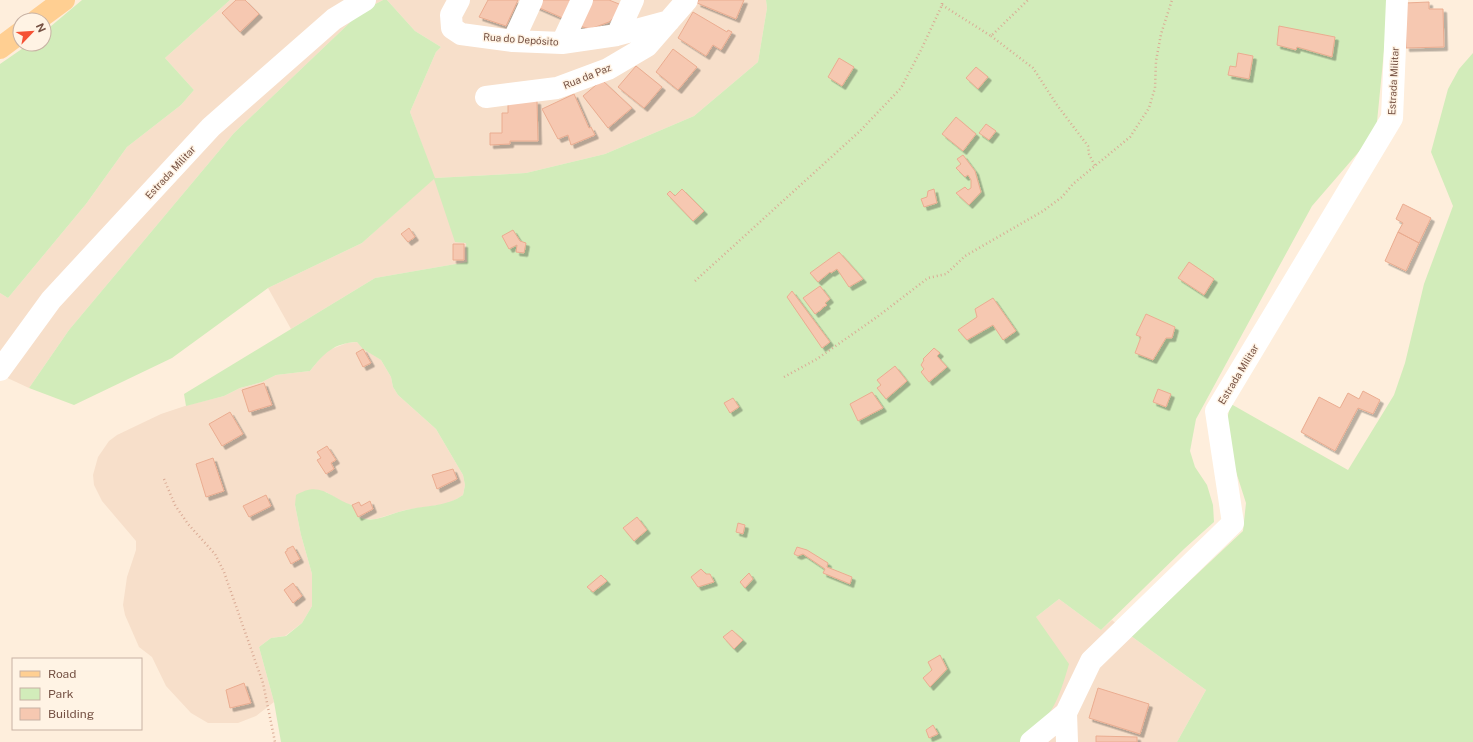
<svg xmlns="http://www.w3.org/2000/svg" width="1473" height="742" viewBox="0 0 1473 742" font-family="'Public Sans',sans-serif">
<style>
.residential{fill:#f7dfca}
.green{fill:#d2ecba}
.building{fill:#f6c8b1;stroke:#eaac90;filter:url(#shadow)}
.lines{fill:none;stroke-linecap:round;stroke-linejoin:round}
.path{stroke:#daab95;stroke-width:2.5;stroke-dasharray:1 3;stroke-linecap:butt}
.minor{stroke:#fff;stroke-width:22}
.major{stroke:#ffcf92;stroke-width:22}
.labels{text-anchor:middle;stroke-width:3;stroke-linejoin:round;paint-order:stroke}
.street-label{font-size:10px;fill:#755143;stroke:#fff3e4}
</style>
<defs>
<filter id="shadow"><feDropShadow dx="3.5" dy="3.5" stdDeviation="0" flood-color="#0004"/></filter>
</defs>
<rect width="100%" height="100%" fill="#feeedc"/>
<path class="residential" d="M230 0H383L362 11 234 133 69 330 29 388 1 375 0 376V293L8 298 86 204 127 147 181 105 194 90 165 58Z
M387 0H766L767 8 758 62 694 116 605 154 526 173 435 178 466 242 467 262 375 278 291 329 268 288 362 243 434 178 410 112 436 52 441 47 415 31Z
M357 342 364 349 381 360 391 377 393 387 398 395 436 429 463 475 465 485 463 495 455 500 446 504 405 510 376 519H367L358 517 352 505 344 503 326 492 295 505 301 535 312 574V606L302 623 285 636 271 638 259 647 274 702 256 716 238 723H208L191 713 166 686 152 657 139 647 125 615 123 605 127 577 136 550V541L102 501 94 485 93 475 98 457 109 441 117 435 161 414 188 405 224 396 240 388 262 382 276 375 310 371 322 356 329 350 347 343Z
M1059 599 1101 630 1112 620 1131 636 1206 690 1177 742H1020L1033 732 1036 617Z"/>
<path class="green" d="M82 0H230L165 58 194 90 181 105 127 147 86 204 8 298 0 293V64L29 44H44V32Z
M383 0H387L415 31 441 47 436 52 410 112 435 178 526 173 605 154 694 116 758 62 767 8 766 0H1389L1376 132 1312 206 1196 419 1190 451 1195 467 1207 485 1213 505 1214 522 1184 549 1101 630 1059 599 1036 617 1069 664C1058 702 1052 718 1020 742H281L274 702 259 647 271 638 286 636 302 623 312 606V574L301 535 295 505 296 495C321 480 330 498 352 505L358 517C364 519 369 520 376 519 386 517 396 512 406 510 426 505 446 507 463 495L465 485 463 475 436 429 398 395 393 387 391 377 381 360 363 349 357 342C334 343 324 353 310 371L276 375 262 382 240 388 224 396 186 406 184 394 375 278 467 262 466 243 455 242 434 179 362 243 268 288 172 358 74 405 29 388 69 330 234 133 362 11Z
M1473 53V742H1177L1206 690 1131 636 1243 531 1246 503 1229 450 1225 426 1231 404 1348 470 1394 395 1405 363 1424 284 1453 206 1431 152 1448 89 1459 69Z"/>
<path class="building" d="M236 0H245L259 14 240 32 222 13Z
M488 0H518L506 26 479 17Z
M537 0H573L565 19 535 6Z
M588 0H609L624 6 617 15 609 22 590 29 576 25Z
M699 0H744L736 19 697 3Z
M1429 2V9H1443L1444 47 1406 48 1405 3Z
M693 12 727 32 728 30 732 32 721 50 713 45 706 56 678 38Z
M1279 26 1335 37 1332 57 1297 47 1296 50 1277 45Z
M673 49 697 67 678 90 656 72Z
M1238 53 1253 56 1249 79 1228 75 1230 66 1236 67Z
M839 58 854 67 842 86 828 77Z
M636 66 662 87 644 108 618 87Z
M976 67 988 77 978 89 966 78Z
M602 80 632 108 608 128 583 96Z
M574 94 589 128 591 127 595 135 571 145 568 135 558 139 542 109Z
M508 101H537L538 141H510V144L490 145V133H502V113H508Z
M956 117 976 134 963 151 942 134Z
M986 124 996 131 989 140 979 133Z
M963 155 975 171 981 192 969 205 956 193 965 187 968 190 971 188V180L968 175 965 177 956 168 961 164 957 159Z
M682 189 704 211 693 221 667 194 670 191 675 196Z
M934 189 937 203 924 207 921 199 927 197 928 191Z
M1403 204 1431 218 1419 243 1398 232 1403 223 1396 219Z
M409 228 415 237 408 242 401 234Z
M513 230 520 241 526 243 524 253 516 252 517 245 509 249 502 236Z
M1398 232 1419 243 1406 271 1385 261Z
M453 244H464V260H453Z
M839 252 863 279 849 287 837 269 831 273 830 272 818 282 810 273Z
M1189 262 1214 279 1204 295 1178 278Z
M820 286 830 299 825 303 827 305 822 308V309L815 314 803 298Z
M792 291 830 342 822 348 787 297Z
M993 298 1016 331 1003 340 993 325 967 340 958 330 977 317 975 309Z
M1146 314 1175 327 1172 338H1166L1153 360 1135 353 1141 337 1136 335Z
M934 348 940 353 937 356 947 367 929 382 921 372 924 369 921 365 924 360 923 359Z
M363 349 371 363 363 367 356 353Z
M895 366 907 381 886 399 877 388 881 385 877 380Z
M264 383 272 405 249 412 242 390Z
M1158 389 1171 394 1166 407 1153 402Z
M1363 391 1380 400 1373 414 1358 408 1335 451 1301 432 1319 397 1340 408 1348 393 1359 399Z
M872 392 883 408 858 421 850 404Z
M733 398 739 407 730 413 724 403Z
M230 412 243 434 222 446 209 424Z
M327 446 336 460 331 463 334 469 326 474 317 460 321 458 317 452Z
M213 458 224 491 206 497 196 464Z
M453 469 457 479 437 489 432 475Z
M266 495 271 506 249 517 243 506Z
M370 501 373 509 358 517 352 505 359 502 361 506Z
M637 517 647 530 634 541 623 528Z
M738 523 745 525 743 534 736 532Z
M293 546 300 559 291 564 285 552 287 551V549Z
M797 547 807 550 828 563 827 567 852 577 850 584 823 573 825 569 803 554 798 556 794 554Z
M701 569 706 574H710L714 582 698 587 691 577Z
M749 573 753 579 745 588 740 582Z
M601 575 607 581 593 592 587 587Z
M293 583 302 596 293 603 284 590Z
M732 630 743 640 734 649 723 637Z
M940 655 947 669 930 687 923 678 932 670 928 662Z
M244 683 251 703 230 708 226 690Z
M1098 688 1149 704 1140 734 1089 718Z
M933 725 938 734 929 738 926 730Z
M1096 736 1137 737V742H1096Z"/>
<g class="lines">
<path class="path" d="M942 5 991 36 1028 0
M991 36 1033 68 1057 105 1088 146 1089 154 1095 166
M695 281 860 131 901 88 921 50 942 5V0
M784 377 817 359 877 317 928 278 946 274 965 256 1043 211 1062 197 1073 184 1130 137 1149 108 1155 88 1156 61 1161 34 1172 0
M164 479 175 505 188 524 215 554 224 572 263 683 275 742"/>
<path class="minor" d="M459 0 451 15 452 28 461 34 513 41 562 43 617 35 669 21
M617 35 633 0
M513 41 532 0
M562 43 582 0
M486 97 557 88 608 69 647 46 687 0
M0 370 51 300 211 127 334 19 365 0
M1031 742 1066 713
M1067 742 1066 713 1091 661 1233 523 1216 411 1392 118 1397 0"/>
<path class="major" d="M37 20 64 0
M0 48 20 33"/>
</g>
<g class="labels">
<g class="street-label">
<text transform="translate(521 39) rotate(4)" y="4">Rua do Depósito</text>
<text transform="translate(587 76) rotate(-22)" y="4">Rua da Paz</text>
<text transform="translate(1393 81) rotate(-87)" y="4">Estrada Militar</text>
<text transform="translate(170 172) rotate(-47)" y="4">Estrada Militar</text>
<text transform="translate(1238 374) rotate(-59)" y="4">Estrada Militar</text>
</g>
</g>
<rect x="12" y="658" width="130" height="72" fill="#fff3e4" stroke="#c8b2a4"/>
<rect x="20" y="671" width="20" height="6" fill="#ffcf92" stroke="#c8b2a4"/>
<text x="48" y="678" font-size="12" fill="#755143">Road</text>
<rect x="20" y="688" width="20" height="12" fill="#d2ecba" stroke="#c8b2a4"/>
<text x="48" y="698" font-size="12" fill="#755143">Park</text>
<rect x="20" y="708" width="20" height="12" fill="#f6c8b1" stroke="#c8b2a4"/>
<text x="48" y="718" font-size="12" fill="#755143">Building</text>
<g transform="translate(32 32) rotate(65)"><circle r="19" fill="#fff3e4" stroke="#c8b2a4"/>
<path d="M0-3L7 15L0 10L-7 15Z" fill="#f55134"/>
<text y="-6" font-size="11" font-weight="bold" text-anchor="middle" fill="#755143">N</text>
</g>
</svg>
